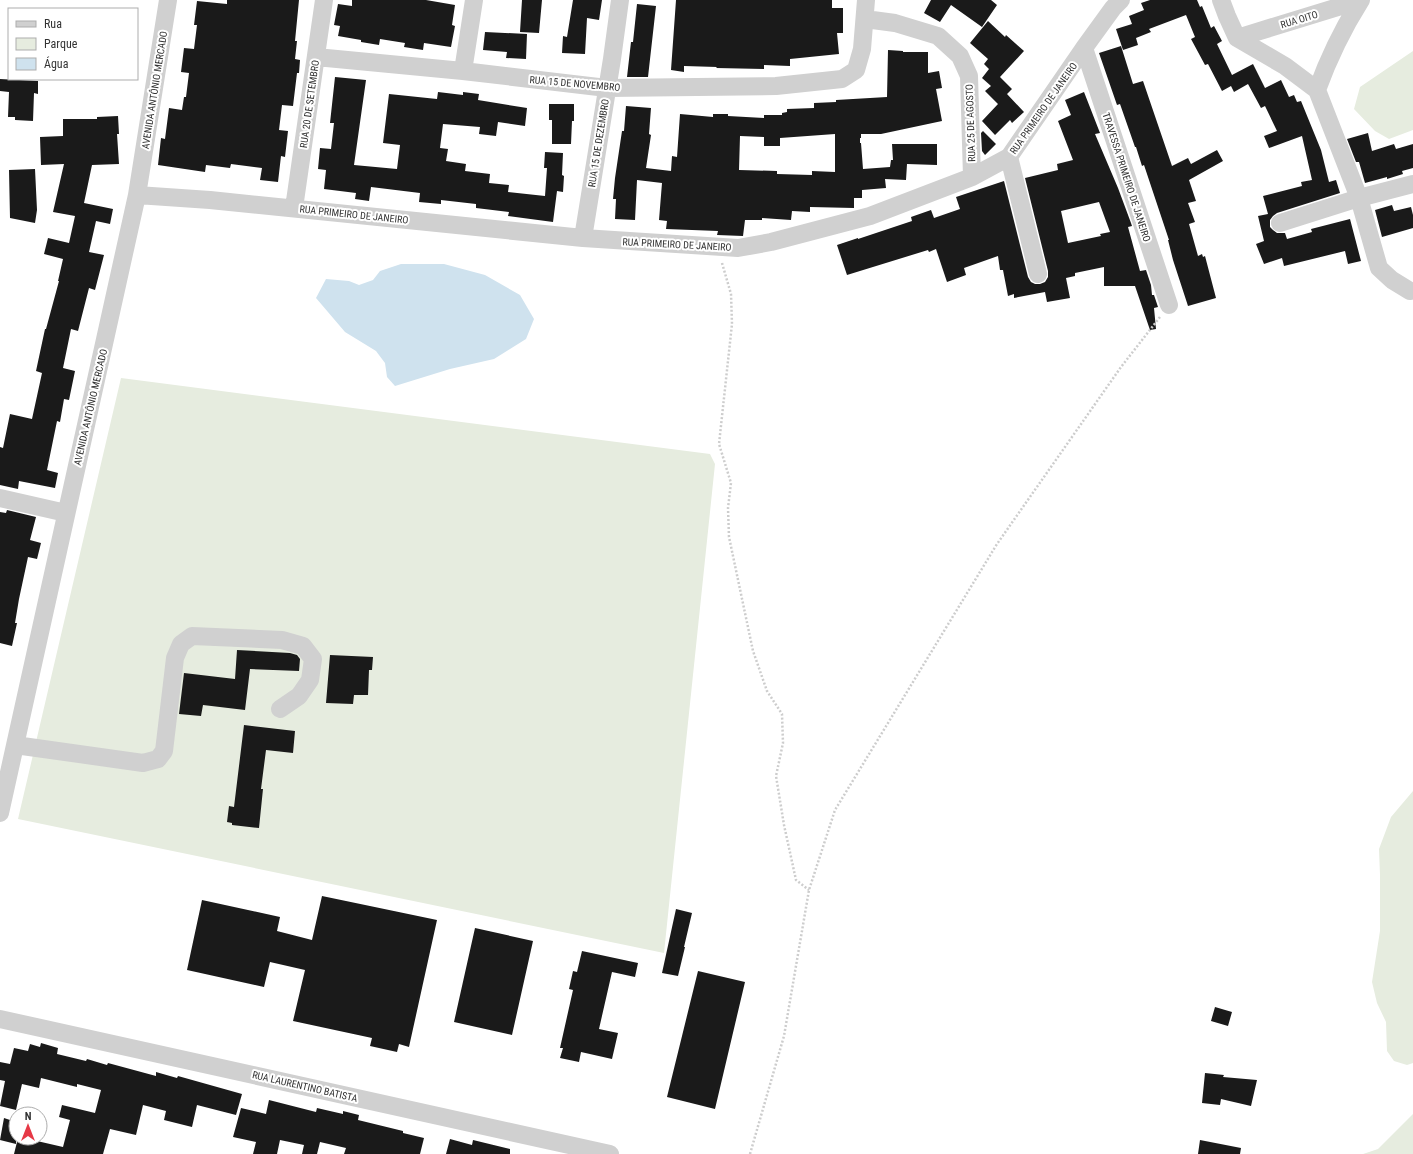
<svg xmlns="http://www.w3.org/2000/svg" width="1413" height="1154" viewBox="0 0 1413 1154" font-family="'Roboto Condensed',sans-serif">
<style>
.green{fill:#e6ecdf}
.water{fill:#cfe2ee}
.building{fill:#1a1a1a;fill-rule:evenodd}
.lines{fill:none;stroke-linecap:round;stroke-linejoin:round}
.path{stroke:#cdcdcd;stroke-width:2.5;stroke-dasharray:2 2;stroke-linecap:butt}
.minor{stroke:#d0d0d0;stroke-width:18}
.labels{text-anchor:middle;stroke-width:4;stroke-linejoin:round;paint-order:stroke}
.street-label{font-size:10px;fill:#333;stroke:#fff}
</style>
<rect width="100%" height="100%" fill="#fff"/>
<path class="green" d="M1413 51V130L1389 139 1375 131 1354 109 1360 87Z
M121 378 710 454 715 464 664 953 18 819Z
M1413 791V1063L1407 1065 1394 1061 1387 1051 1386 1022 1377 1003 1372 982 1380 931V875L1379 849 1391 817Z
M1413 1114V1154H1363L1378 1149Z"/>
<path class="water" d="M401 264H444L485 275 520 295 534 319 526 339 494 359 450 369 395 386 387 377 385 363 376 351 345 332 316 298 326 279 349 281 359 285 373 280 380 271Z"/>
<path class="building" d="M227 0H299L295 41H297L295 59 300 60 299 73H297L293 106 282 105 279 130 288 131 285 157 281 156 278 182 260 180 262 168 231 164 230 168 206 165 205 172 158 165 161 138 165 139 169 108 182 110 184 97H186L189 73 181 72 184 48 194 49 197 25H194L197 1 227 4Z
M352 0H426L455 5 452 25 455 26 451 47 424 43 423 50 404 47 405 43 380 39 379 45 361 42V40L338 36 340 26 334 25 338 4 352 6Z
M522 0H542L539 33 520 32Z
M573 0H602L599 20 587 18 585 54 562 53 563 36 567 37Z
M676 0H832V8H843V33H837L839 54 790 59V66L764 65V69L716 68 717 67 684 66V72L671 70Z
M931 0H991L997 5 982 27 951 5 940 22 924 13Z
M1150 0H1197L1200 7 1202 6 1211 28 1214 26 1222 41 1217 44 1232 75 1253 64 1265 88 1281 80 1289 97 1294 95 1297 102 1301 101 1321 150 1329 182 1336 180 1340 193 1277 213 1273 216 1270 220V227L1273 230 1277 233H1285L1287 239 1312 232 1311 229 1350 219 1361 261 1348 264 1345 251 1284 266 1282 258 1264 264 1256 244 1264 241 1258 216 1268 214 1263 196 1302 186 1301 182 1312 180 1302 136 1269 148 1264 136 1277 131 1265 106 1261 108 1248 84 1234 92 1231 86 1222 91 1208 64 1205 65 1191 39 1195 37 1186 15 1149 29 1151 32 1136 38 1138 45 1123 50 1116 29 1132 24 1129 16 1144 10 1141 3Z
M637 4 656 6 648 77H627L631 42H633Z
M988 21 1005 37 1006 35 1024 51 1000 77 1012 89 1007 94 1024 112 1012 123 1010 120 995 135 982 121 998 104 985 91 991 86 982 78 989 69 984 64 988 59 970 43Z
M485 32 527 34 526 59 506 58 507 52 483 50Z
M1121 46 1133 84 1143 81 1172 166 1188 158 1191 164 1217 150 1223 161 1189 180 1196 201 1188 203 1195 222 1189 224 1198 256 1202 254 1203 257 1205 256 1216 298 1188 306 1173 260 1168 240H1169L1144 165 1142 166 1136 147H1135L1120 104 1117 105 1099 53Z
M888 50 903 51V52H928V73L939 71 942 88 936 89 942 121 881 134H861V138H860V143H861L863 169 890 167 891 160H893L892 144H937V165L907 164 906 180 885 179 886 188 862 190V198H854V208L810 207V212L792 211 791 220 762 218V220H745L743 236 717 235 718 231 666 229 667 221 659 220 662 183 637 180 635 220 615 219 616 199H613L615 178 622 131H624L626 106 651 108 649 134 651 135 646 168 671 171 672 156 677 157 680 114 713 117V114H728V116L764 118V115H782V113L787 112V109L814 108V103L836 102V100L887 97ZM835 134V172L812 171V175L777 174V171L739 170 740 136 764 137V146H780V138Z
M335 77 366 80 354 165 397 169 400 145 383 143 389 94 437 99 438 92 463 95V92L479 94 478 100 527 108 525 126 498 122 496 136 479 134 480 127 443 124 440 148 448 149 446 161 466 164 465 171 490 174 489 183 509 185 508 192 545 196 547 168H544L545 152 563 153 562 175 564 176 563 192 557 191 553 222 508 216 509 212 476 208V204L441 200V204L419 202 420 193 371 187 369 201 355 199 356 193 324 189 326 170 318 169 320 148 331 149 334 123H330Z
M0 79 38 81V94L34 93 33 121 15 120V117H8L9 92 0 91Z
M1084 92 1100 133 1095 134 1118 188 1131 223 1132 226 1128 227 1140 271 1146 270 1151 285 1152 295H1154L1158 307 1154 308 1156 329 1150 330 1135 286H1104V267L1075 273V276L1066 278 1070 298 1047 302 1045 292 1014 298V294L1008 296 1003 270H1000L998 256 964 268 966 275 947 282 936 249 929 252 928 250 847 275 837 245 858 238V239L912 221 911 217 931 210 934 218 960 209 956 197 1004 181 1028 277 1031 282 1035 284H1040L1045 282 1048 277V271L1025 178 1058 170 1057 164 1073 160 1058 121 1071 115 1065 100ZM1099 202 1110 232 1100 234 1101 236 1068 243 1061 211Z
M549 104H574V121H572L571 144H552V120H549Z
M118 116 119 134H117L119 164 92 165 84 203 113 209 110 224 96 221 89 252 104 255 95 290 89 288 78 331 71 329 63 368 75 371 69 400 64 399 60 422 57 421 47 470 58 473 55 488 19 481 18 489 0 485V447L3 448 10 414 32 419 42 373 36 371 45 329H46L59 281H58L63 259 44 254 48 238 69 243 75 216 53 212 64 164 41 165 40 137 63 136V119H97V117Z
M983 131 996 144 985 155 982 151 981 133Z
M1368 133 1372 151 1394 144 1396 149 1413 144V168L1402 171 1403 174 1387 179V177L1365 183 1359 162H1356L1347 139Z
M35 169 37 210 35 223 10 218 9 170Z
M1392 205 1394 211 1411 207 1413 215V228L1382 237 1375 210Z
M7 510 36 517 30 540 41 543 37 559 28 557 19 599 15 623H17L12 646 0 643V512L6 513Z
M237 650 290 653 297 655 300 659 299 671 250 669 245 710 203 705 201 716 179 714 184 673 235 679Z
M330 655 373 657 372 670H369L368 695H354L353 704 326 703Z
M244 725 295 731 293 753 266 750 261 789H263L259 828 232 825V823L227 822 229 806 234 807Z
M322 896 437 920 409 1047 399 1044 397 1052 370 1046 372 1038 293 1021 305 970 270 962 264 987 187 970 202 900 280 917 277 931 312 940Z
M676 909 692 913 684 947H685L678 976 662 973Z
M475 928 533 941 512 1035 454 1022Z
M582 951 638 963 635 977 612 972 599 1029 618 1033 612 1059 581 1052 579 1062 560 1058 563 1048H560L573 990 569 989 573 971 577 972Z
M698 971 745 982 715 1109 667 1097Z
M1215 1007 1232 1012 1228 1026 1211 1021Z
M41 1043 58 1048 57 1054 86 1061 87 1059 107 1065 108 1063 156 1076V1072L177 1078 178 1076 242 1094 236 1115 197 1105 192 1127 164 1120 166 1111 143 1105 136 1135 110 1129 103 1154H14L18 1138H24L63 1147 70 1120 59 1117 62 1105 95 1113 101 1090 77 1084V1087L41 1078 39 1088 22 1084 16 1110 0 1106 5 1081 0 1080V1062L10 1064 14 1048 28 1051 30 1044 40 1047Z
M1205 1073 1224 1075 1223 1077 1257 1080 1251 1106 1221 1099 1220 1105 1202 1103Z
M269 1100 316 1112 317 1108 343 1114V1111L359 1115 358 1120 403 1131V1133L424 1138 420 1154H344L346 1148 320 1142 317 1154H302L304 1145 280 1140 277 1154H253L256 1142 233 1137 241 1108 266 1114Z
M4 1118 16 1122V1144L0 1140Z
M450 1139 472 1145 473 1140 510 1149V1154H446Z
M1200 1140 1241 1148 1240 1154H1198Z"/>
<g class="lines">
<path class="path" d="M722 263 731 294 732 324 719 444 731 483 728 508 729 537 753 651 767 691 782 714 783 743 776 776 784 825 796 880 809 890
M750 1154 784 1036 809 890 835 810 997 544 1121 367 1160 317"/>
<path class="minor" d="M1221 0 1227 16 1237 38 1285 66 1317 90 1359 198 1379 268 1392 280 1410 291
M865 19 895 23 938 36 960 56 969 76 972 177
M1237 38 1361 0
M1084 48 1169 305
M316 57 463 71 607 88 776 86 842 79 856 70 862 49 866 0
M463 71 474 0
M1317 90C1329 57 1342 30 1361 0
M1009 157 1038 274
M137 195 210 200 583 238 738 248 771 242 870 216 972 177 1009 157 1084 48 1113 8 1121 0
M294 208 324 0
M1280 223 1359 198 1413 184
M583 238 612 59 620 0
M0 498 66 513
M15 745 143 763 158 759 164 751 175 658 181 644 192 636 282 640 303 646 313 659 310 680 299 696 280 709
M0 813 137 195 168 0
M0 1019 610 1154"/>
</g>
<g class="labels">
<g class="street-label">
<text transform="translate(1299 19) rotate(-17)" y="4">RUA OITO</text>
<text transform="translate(575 83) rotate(5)" y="4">RUA 15 DE NOVEMBRO</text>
<text transform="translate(154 90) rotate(-81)" y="4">AVENIDA ANTÔNIO MERCADO</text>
<text transform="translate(309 104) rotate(-82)" y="4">RUA 20 DE SETEMBRO</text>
<text transform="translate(1043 108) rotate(-55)" y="4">RUA PRIMEIRO DE JANEIRO</text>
<text transform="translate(970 123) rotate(-92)" y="4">RUA 25 DE AGOSTO</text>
<text transform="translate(598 143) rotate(-81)" y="4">RUA 15 DE DEZEMBRO</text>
<text transform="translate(1127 177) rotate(72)" y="4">TRAVESSA PRIMEIRO DE JANEIRO</text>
<text transform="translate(354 214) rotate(6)" y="4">RUA PRIMEIRO DE JANEIRO</text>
<text transform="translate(677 244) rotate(3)" y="4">RUA PRIMEIRO DE JANEIRO</text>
<text transform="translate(90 407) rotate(-77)" y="4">AVENIDA ANTÔNIO MERCADO</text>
<text transform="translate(305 1086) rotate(13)" y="4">RUA LAURENTINO BATISTA</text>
</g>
</g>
<rect x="8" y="8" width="130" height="72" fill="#ffffff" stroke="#adadad"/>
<rect x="16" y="21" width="20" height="6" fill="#d0d0d0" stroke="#adadad"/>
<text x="44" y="28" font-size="12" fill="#333333">Rua</text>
<rect x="16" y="38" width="20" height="12" fill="#e6ecdf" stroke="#adadad"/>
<text x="44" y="48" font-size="12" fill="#333333">Parque</text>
<rect x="16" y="58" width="20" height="12" fill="#cfe2ee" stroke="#adadad"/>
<text x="44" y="68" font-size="12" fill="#333333">Água</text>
<g transform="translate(28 1126)"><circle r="19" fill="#ffffff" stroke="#adadad"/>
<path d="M0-3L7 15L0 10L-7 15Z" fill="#e63946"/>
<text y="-6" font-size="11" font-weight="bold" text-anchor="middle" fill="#333333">N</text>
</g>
</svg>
